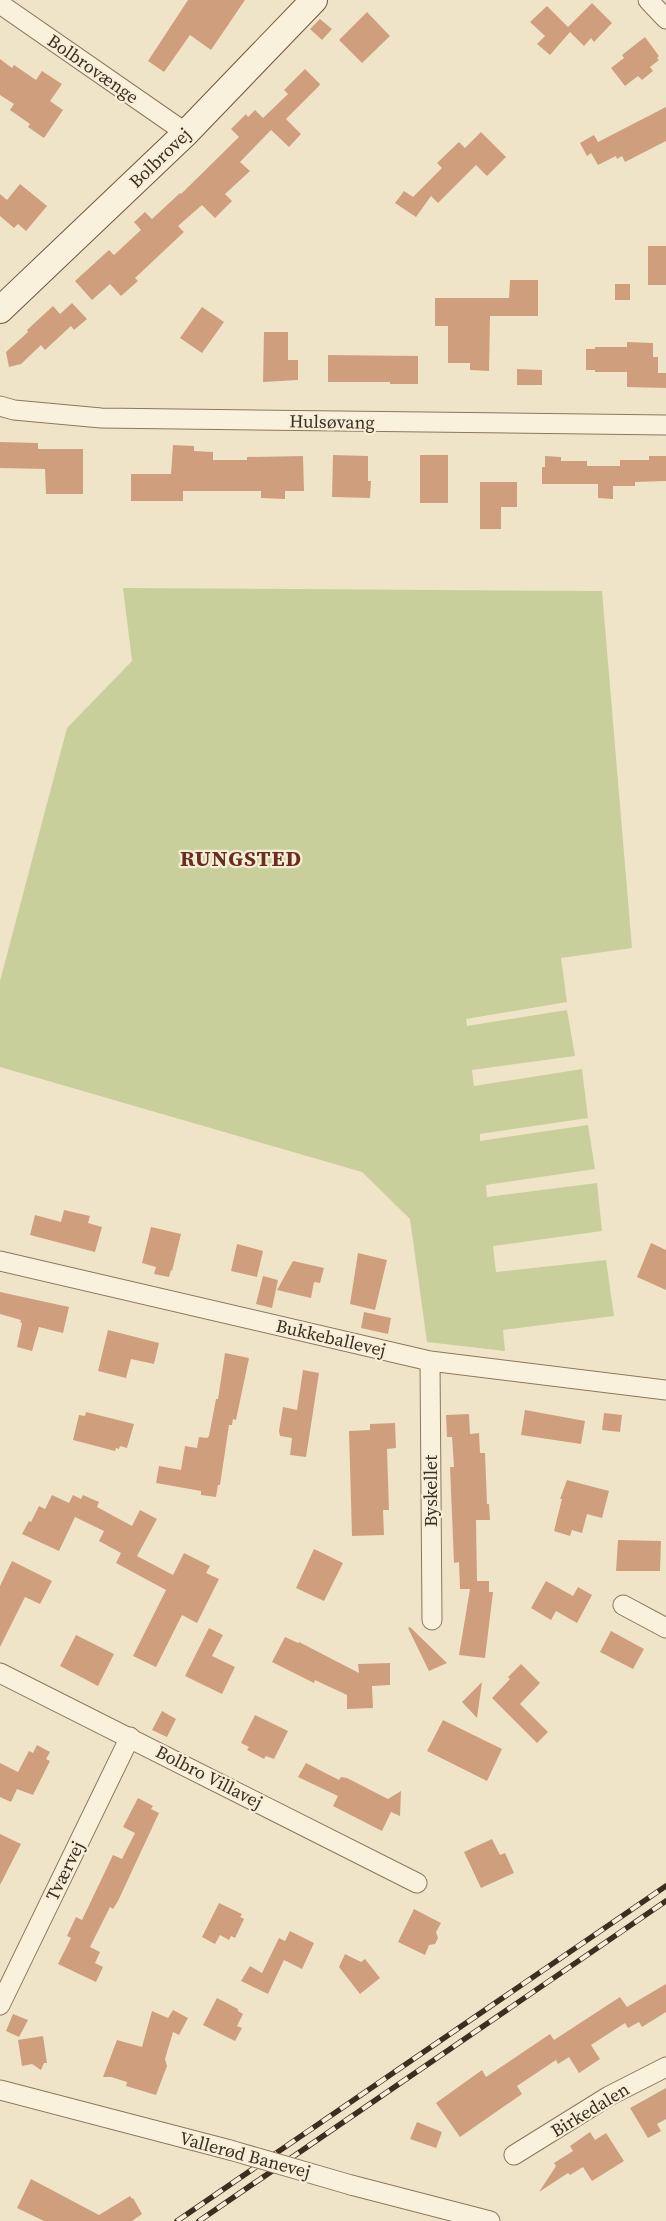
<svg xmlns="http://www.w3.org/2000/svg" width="666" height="2221" viewBox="0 0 666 2221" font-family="'Source Serif 4',serif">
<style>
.green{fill:#c9cf9b}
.building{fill:#cf9f7d}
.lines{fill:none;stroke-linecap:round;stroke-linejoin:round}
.street-casing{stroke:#8d765c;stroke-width:21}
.secondary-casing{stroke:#6f573f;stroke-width:28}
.street{stroke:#faf1dc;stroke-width:19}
.secondary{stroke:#faf1dc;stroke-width:26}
.rail-casing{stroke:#3d2e20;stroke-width:5.5}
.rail{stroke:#f7eed8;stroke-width:4;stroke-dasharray:11;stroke-linecap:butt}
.street-bridge-casing{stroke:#8d765c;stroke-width:21;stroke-linecap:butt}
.street-bridge{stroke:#faf1dc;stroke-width:19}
.labels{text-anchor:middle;stroke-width:4.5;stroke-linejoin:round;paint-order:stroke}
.street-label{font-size:18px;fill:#3d2e20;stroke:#f7eed8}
.district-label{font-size:22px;font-weight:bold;letter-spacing:1px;fill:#6b2e1e;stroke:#f7eed8}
</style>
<rect width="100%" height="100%" fill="#f0e4c8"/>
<path class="green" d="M123 588 602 591 632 948 561 958 567 1002 466 1019 467 1026 567 1010 575 1056 472 1070 474 1086 582 1069 588 1118 480 1134V1141L588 1125 595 1169 486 1185 487 1197 597 1183 602 1231 493 1246 496 1272 606 1260 614 1316 503 1330 505 1351 427 1342 410 1219 362 1172 0 1067V981L67 728 132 661Z"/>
<path class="building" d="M188 0H245L211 50 190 35 164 72 148 61Z
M592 3 612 23 594 42 591 38 584 46 570 32 550 55 537 44 545 36 530 22 547 6 568 27Z
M367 12 390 36 362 63 339 40Z
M320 19 332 29 322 40 310 29Z
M645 37 659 56 657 58 659 60 650 67 653 71 642 80 638 76 625 86 611 68 624 58 622 55Z
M0 59 12 68 14 65 36 80 42 71 62 84 50 101 63 110 44 138 28 127 30 124 10 110 14 104 0 95Z
M305 69 320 84 319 86 286 119 301 134 289 147 271 130 240 162 250 171 225 194 232 201 215 218 202 205 178 226 184 232 135 278 138 281 121 296 110 284 92 300 75 281 109 250 114 255 141 230 134 222 145 212 152 219 180 193 181 194 239 137 231 129 246 114 248 117 255 110 263 118 288 94 284 90Z
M666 107V141L625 162 622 156 617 159 616 156 598 165 591 153 587 156 580 143 594 135 598 142Z
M481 132 506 157 487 176 476 165 438 203 431 196 416 217 395 203 404 191 413 197 442 168 437 163 459 142 465 148Z
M20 184 47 206 26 231 18 224 14 228 0 216V194L7 200Z
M648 246H666V285H648Z
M510 280H538V316H490L489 371 470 370V363H448V326H435V298H509Z
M615 284H630V300H615Z
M72 303 87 319 74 330 71 326 45 350 41 345 21 364 9 367 6 352 28 332 27 330 53 306 60 314Z
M202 307 224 322 202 353 180 338Z
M264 332H288V360H298V380L263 382Z
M627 342 653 343V357H658V373H666V388L627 387V372H595V370H586V349H595V347H627Z
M328 355 418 356V384H390V382H328Z
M517 369 542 370V385H517Z
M0 442 38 443V449H83V494H46L45 469 0 468Z
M173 445 194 446V451L213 452V460H247V457L303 456 304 491H285V499L261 498V491H183V501H131V474H171Z
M333 455 368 456V481H371L370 498 332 497Z
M420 455H448V503H420Z
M545 456 561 457V461H587V466H620V460H649V456H666V481L635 482V486H613V499L598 498V484H542V467H545Z
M480 482H517V507H501V529H480Z
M64 1210 90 1216 88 1223 102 1227 95 1252 30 1235 35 1215 61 1222Z
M151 1227 181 1234 172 1271 171 1270 169 1277 154 1274 156 1267 142 1263Z
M651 1243 666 1250V1290L637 1277Z
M237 1244 263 1251 257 1277 231 1271Z
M358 1253 387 1260 375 1310 350 1304Z
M293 1261 324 1268 320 1283 314 1282 311 1298 277 1290Z
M263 1276 278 1280 272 1308 256 1304Z
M0 1292 69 1307 63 1333 39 1327 32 1351 17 1347 22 1323 20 1322 21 1320 0 1314Z
M364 1312 391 1318 388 1334 361 1328Z
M108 1330 159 1343 154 1364 131 1359 126 1378 98 1371Z
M225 1353 249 1358 236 1420 233 1419 232 1425H229L220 1485H218L216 1497 201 1495V1491L156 1483 159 1466 181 1470 185 1446 197 1448 199 1437 207 1438 209 1436 216 1399H218Z
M303 1370 319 1373 306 1457 290 1455 292 1438 280 1436 279 1431 283 1407 297 1410Z
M525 1410 585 1421 581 1444 521 1435Z
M86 1412 134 1424 127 1448 120 1446 119 1449 116 1448 115 1451 73 1440 79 1415 85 1416Z
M604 1413 622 1415 620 1432 602 1430Z
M469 1414 470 1434 479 1433 480 1453H485L487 1504H489L490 1520H476L477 1581H489V1592H493L485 1658 459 1655 470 1589H460L459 1562 454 1563 450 1467H454L452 1437H447L446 1415Z
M395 1423 396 1448 387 1449 389 1510H383L384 1535 352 1536 349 1431 370 1430V1424Z
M567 1480 609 1491 602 1518 587 1514 582 1533 572 1530 570 1536 554 1531 562 1499H560Z
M52 1495 69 1503 73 1495 81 1499 83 1495 99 1502 97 1507 132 1526 140 1510 157 1519 137 1556 173 1575 184 1553 210 1566 206 1573 219 1579 197 1623 182 1615 156 1667 133 1656 166 1590 116 1563 121 1553 99 1541 104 1531 75 1517 59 1551 22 1534 29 1521 31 1522 39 1506 45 1509Z
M618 1540 661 1541 660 1571H616Z
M314 1549 343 1563 324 1601 296 1588Z
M12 1561 52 1581 40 1604 25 1597 0 1647V1586Z
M546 1581 573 1596 578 1587 592 1595 577 1623 556 1611 551 1620 531 1608Z
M410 1627 447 1663 429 1671 408 1628Z
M209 1628 223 1635 212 1656 235 1667 222 1694 185 1676Z
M611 1631 644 1649 633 1669 600 1652Z
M76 1635 114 1654 98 1686 60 1666Z
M285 1637 298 1643 299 1642 359 1673 358 1664 390 1663V1685L372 1686 373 1708 347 1709V1695L315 1680 314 1683 272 1662Z
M521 1664 540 1683 520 1704 548 1732 537 1743 492 1698 510 1679 508 1677Z
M482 1682 477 1718 462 1702Z
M162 1711 176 1719 167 1737 152 1730Z
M255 1715 288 1731 274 1759 266 1756 264 1759 247 1750 249 1747 241 1743Z
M443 1720 502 1749 487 1781 427 1751Z
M37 1745 50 1752 46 1759 50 1761 33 1795 17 1789 11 1802 0 1797V1763L18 1772 29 1751 33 1753Z
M306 1763 339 1780 341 1777 347 1778 388 1799 401 1791 400 1816 391 1812 382 1831 333 1806 338 1796 298 1777Z
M138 1798 153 1806 151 1809 159 1813 118 1901 113 1909 110 1907 90 1947 100 1952 95 1963 103 1967 96 1982 58 1964 71 1938 67 1936 76 1917 82 1920 113 1855 122 1859 135 1833 123 1827Z
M0 1834 21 1844 0 1885Z
M492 1839 500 1855 505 1853 514 1873 481 1888 464 1852Z
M219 1903 242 1914 240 1917 244 1919 235 1938 231 1936 229 1940 220 1935 215 1944 202 1937Z
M414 1909 441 1923 436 1932 438 1938 435 1944 429 1945 425 1955 398 1942Z
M290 1931 314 1943 302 1969 284 1960 268 1994 241 1981 250 1966 262 1973 279 1938 285 1941Z
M345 1954 361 1962 365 1959 380 1978 360 1994 339 1967Z
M666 1984V2012L642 2027 639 2022 628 2028 625 2023 591 2045 600 2059 579 2073 569 2057 558 2064 556 2060 517 2086 522 2094 460 2137 436 2103 482 2070 486 2077 550 2034 554 2040 620 1997 627 2007Z
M217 1998 238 2009V2011L243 2014 237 2026 242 2028 235 2041 203 2025Z
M173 2010 188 2018 179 2035 173 2032 165 2059 167 2066 156 2095 126 2086 127 2082 111 2077H103L117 2040 142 2047 152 2011 168 2018Z
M13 2014 28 2020 19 2037 6 2031Z
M43 2036 47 2063H44L41 2070 32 2064 22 2066 18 2040Z
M666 2088V2119L657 2124 661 2131 648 2138 630 2108Z
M417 2122 442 2132 436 2148 410 2139Z
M590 2132 595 2140 606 2133 624 2161 592 2181 583 2167 570 2175 568 2173 539 2192 556 2166 554 2163 573 2151 570 2146Z
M31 2179 99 2215 130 2196 132 2199 133 2198 142 2214 132 2221H44L17 2208Z"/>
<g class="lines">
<defs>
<path id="street" d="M648 0 666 19
M0 4 186 133
M0 406 14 410 101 418 666 425
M0 1261 430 1361 666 1390
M430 1361 432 1620
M623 1605 666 1628
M0 1673 417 1883
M0 2005 130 1737
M0 2090 230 2150
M514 2155 609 2096 666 2067
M351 2185 490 2221"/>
<path id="secondary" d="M0 310 186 133 314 0"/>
</defs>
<use href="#street" class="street-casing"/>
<use href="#secondary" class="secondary-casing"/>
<use href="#street" class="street"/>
<use href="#secondary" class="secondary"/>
<defs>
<path id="rail" d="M177 2221 666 1886
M199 2221 666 1901"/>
</defs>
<use href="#rail" class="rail-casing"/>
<use href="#rail" class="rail"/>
<defs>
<path id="street-bridge" d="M230 2150 351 2185"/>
</defs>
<use href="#street-bridge" class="street-bridge-casing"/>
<use href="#street-bridge" class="street-bridge"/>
</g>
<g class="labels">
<g class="street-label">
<text transform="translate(93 69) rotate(35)" y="6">Bolbrovænge</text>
<text transform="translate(160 158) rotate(-44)" y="6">Bolbrovej</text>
<text transform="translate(332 422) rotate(1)" y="6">Hulsøvang</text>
<text transform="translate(331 1338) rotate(13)" y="6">Bukkeballevej</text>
<text transform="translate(431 1491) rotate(-90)" y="6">Byskellet</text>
<text transform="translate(209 1777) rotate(27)" y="6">Bolbro Villavej</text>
<text transform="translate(65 1871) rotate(-64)" y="6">Tværvej</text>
<text transform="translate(590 2110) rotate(-31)" y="6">Birkedalen</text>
<text transform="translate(245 2155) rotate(15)" y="6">Vallerød Banevej</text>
</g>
<g class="district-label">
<text x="241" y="866">RUNGSTED</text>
</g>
</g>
</svg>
